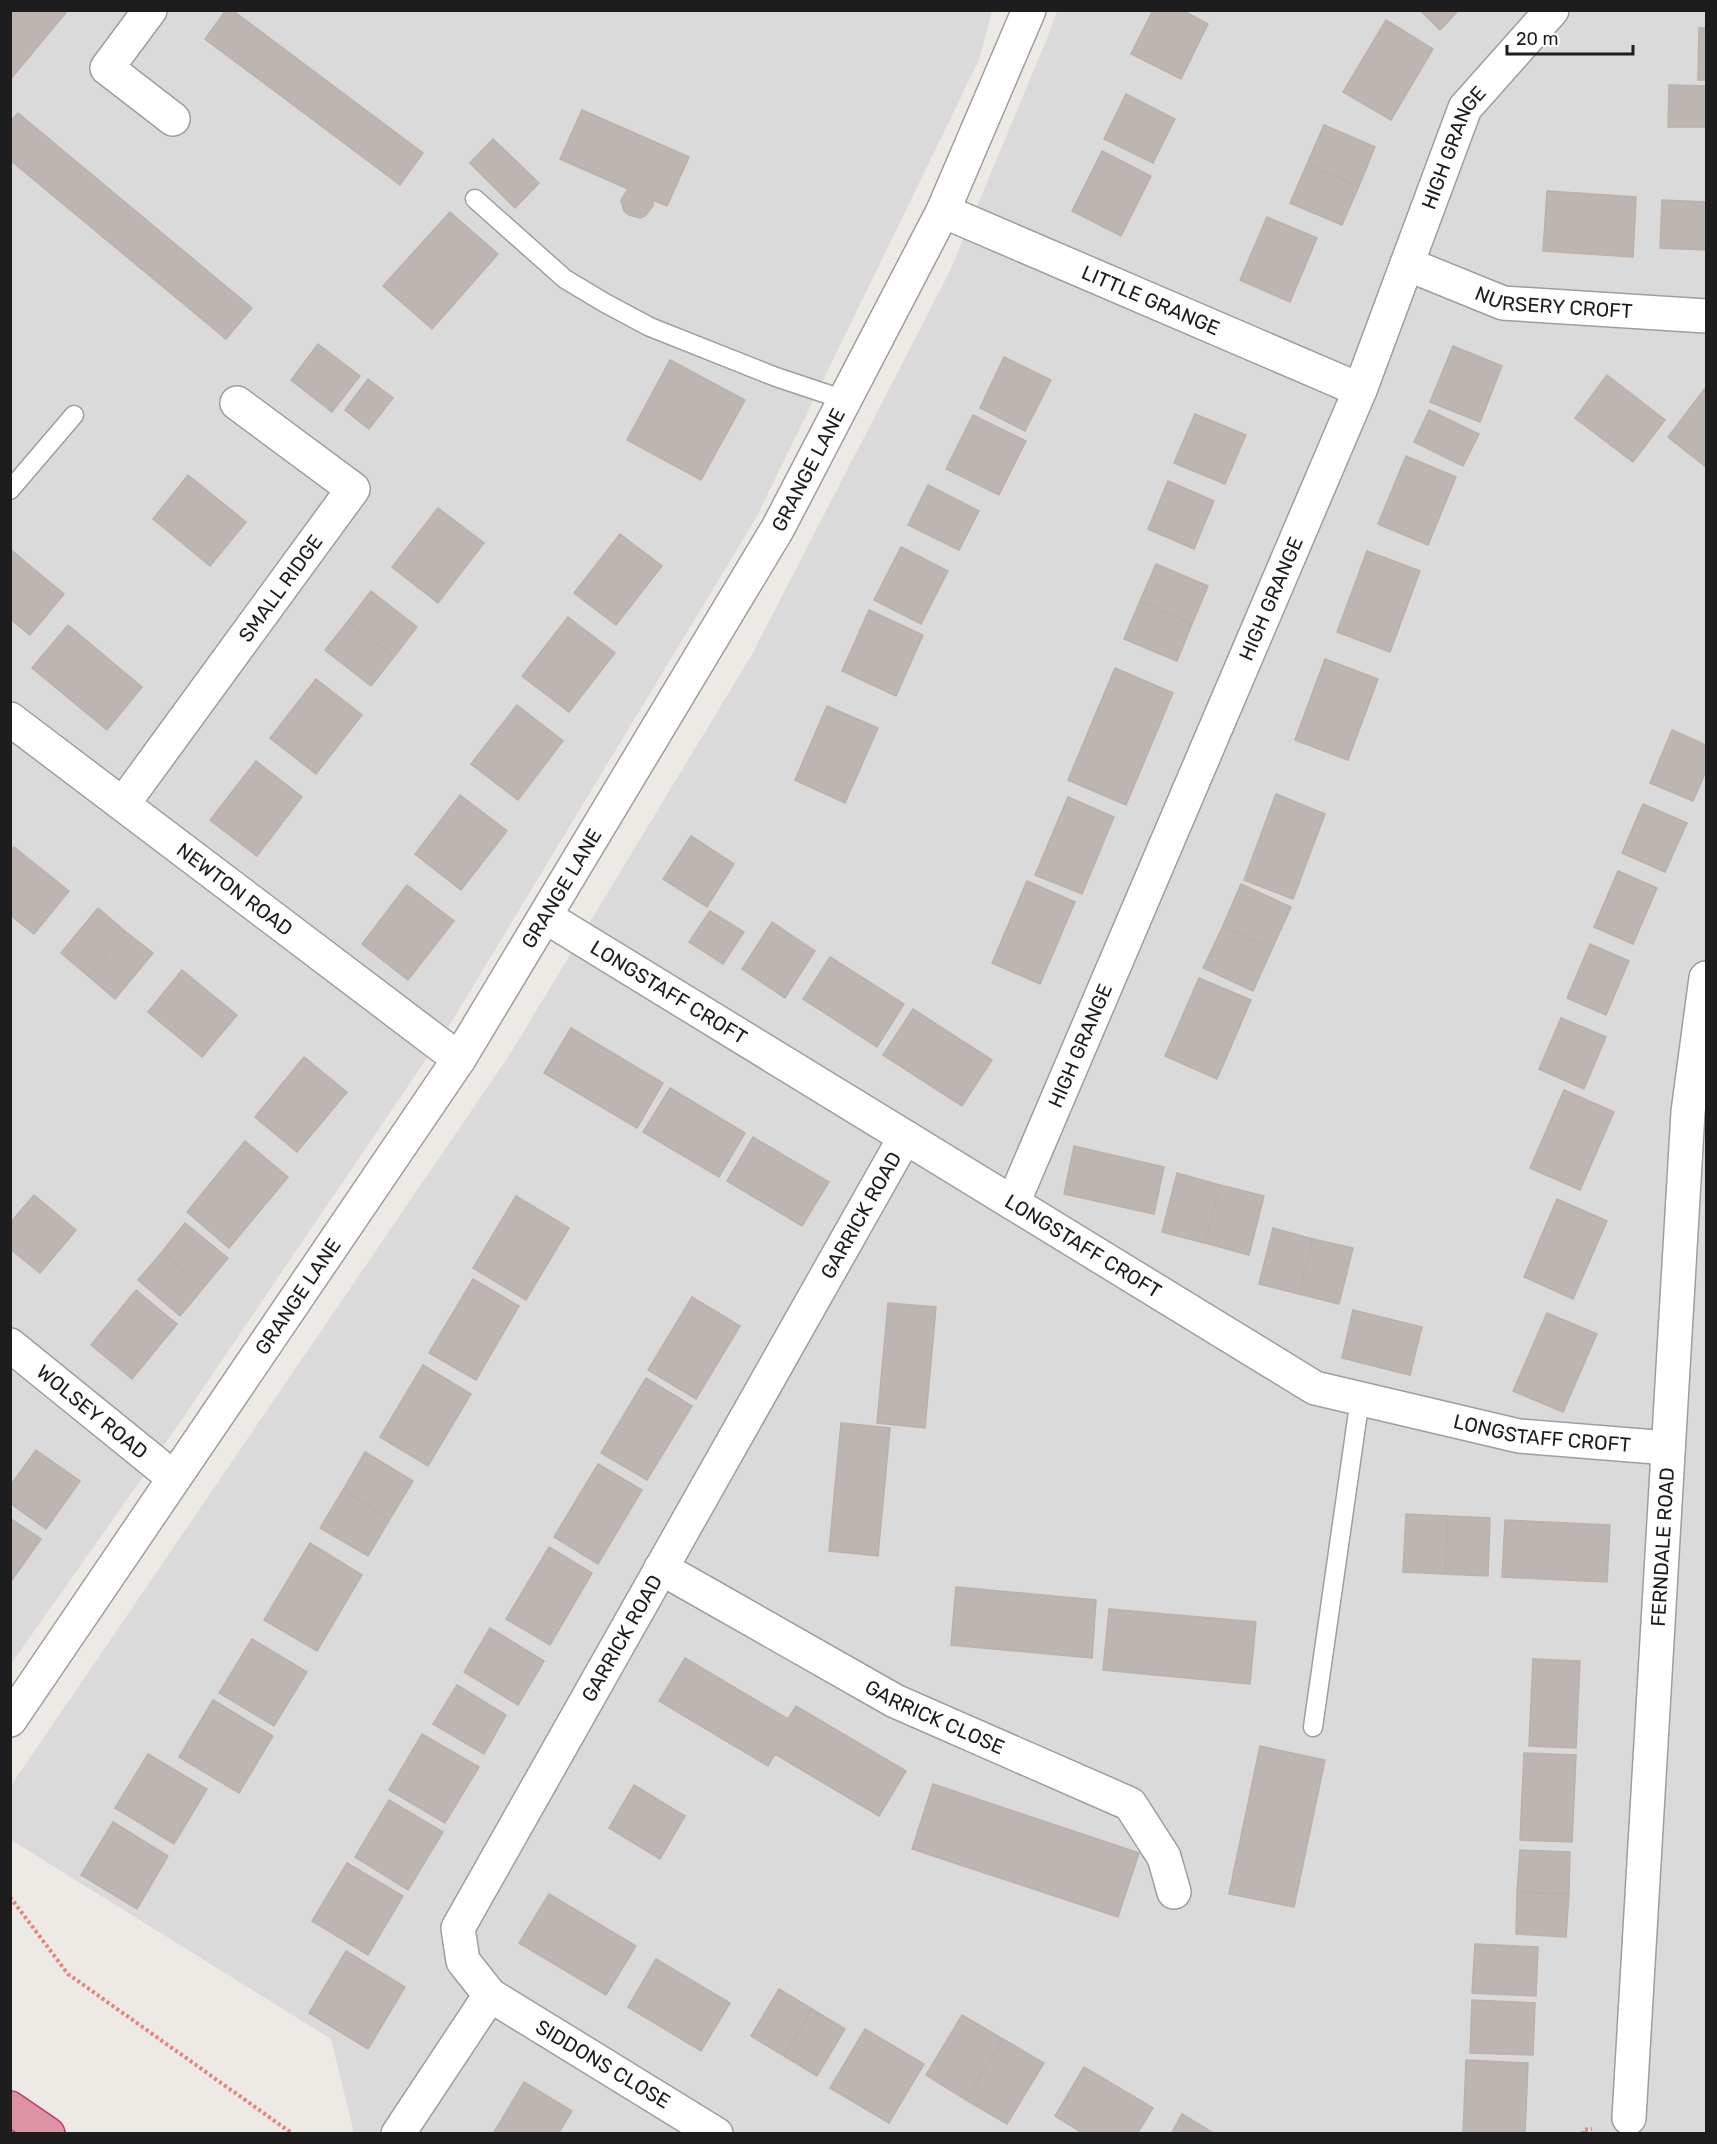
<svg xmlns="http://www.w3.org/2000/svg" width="1717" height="2144" viewBox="0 0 1717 2144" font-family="Rubik,sans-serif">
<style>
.residential{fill:#dbdada}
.building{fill:#bdb5b1;stroke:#bdb0a8;stroke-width:1.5}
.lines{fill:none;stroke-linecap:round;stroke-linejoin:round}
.lane-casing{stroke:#9e9e9e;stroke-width:21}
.street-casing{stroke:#9e9e9e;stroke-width:36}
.highway-casing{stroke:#c3386d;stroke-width:36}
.path{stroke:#e98079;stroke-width:4;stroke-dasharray:3 3;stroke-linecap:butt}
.lane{stroke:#fff;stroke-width:18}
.street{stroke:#fff;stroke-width:33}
.highway{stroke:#dc94a4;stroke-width:33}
.labels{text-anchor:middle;stroke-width:4.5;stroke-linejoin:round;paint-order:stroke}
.street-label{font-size:20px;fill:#1d1d1d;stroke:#fff}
</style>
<rect width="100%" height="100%" fill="#ede9e4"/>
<path class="residential" d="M11 11H992L979 60 756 518 452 1021 140 1481 11 1664Z
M1057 11H1706V2133H354L331 2039 11 1840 10 1787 510 1054 751 656 950 271 1048 36Z"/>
<path class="building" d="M10 10H68L10 80Z
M226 10H232L423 153 400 185 205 39Z
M1153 10H1182L1208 24 1181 79 1131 54Z
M1420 10H1459L1440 30Z
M1386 20 1433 49 1391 120 1343 92Z
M1699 28H1706V80H1698Z
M1669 85 1706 86V127H1668Z
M1126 94 1175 119 1153 163 1104 139Z
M582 110 689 157 667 206 653 200V206L645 216 640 218 629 215 624 211 621 200 628 189 560 159Z
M18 113 252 308 226 339 10 160V122Z
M1324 125 1375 147 1359 186 1307 164Z
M493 139 539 183 515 208 470 163Z
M1102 151 1151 176 1121 236 1072 211Z
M1307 164 1359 186 1342 225 1290 203Z
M1547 191 1636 197 1633 257 1543 251Z
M1662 200 1706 202V250L1660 248Z
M450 212 498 254 432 329 383 286Z
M1267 217 1317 238 1290 302 1240 280Z
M318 344 360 376 332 412 291 380Z
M1453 346 1502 366 1480 422 1430 402Z
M1004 357 1051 380 1025 431 980 408Z
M670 360 745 400 701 480 627 440Z
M1607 375 1665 420 1633 462 1575 418Z
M368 379 393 398 369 429 345 410Z
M1706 387V467L1668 437Z
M1429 410 1479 434 1463 466 1414 442Z
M1195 414 1246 435 1225 484 1174 463Z
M973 415 1026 441 999 495 946 469Z
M1406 456 1456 477 1428 545 1378 524Z
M188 475 246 522 210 566 153 519Z
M1168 481 1214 501 1194 549 1148 529Z
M928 485 979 511 959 550 908 525Z
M438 508 484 543 438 603 392 567Z
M620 534 662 566 616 625 574 593Z
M901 547 948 571 921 624 874 600Z
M10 549 64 594 30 635 10 619Z
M1367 551 1420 571 1390 652 1337 632Z
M1156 564 1208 586 1192 624 1140 601Z
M371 591 417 627 394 657 348 621Z
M1140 601 1192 624 1177 661 1124 639Z
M869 610 923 635 896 696 842 671Z
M568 617 615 653 569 712 522 676Z
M348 621 394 657 371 686 325 650Z
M68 625 142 687 107 730 32 668Z
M1325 659 1378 679 1348 760 1295 740Z
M1115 668 1173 693 1126 805 1068 780Z
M316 679 362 715 316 774 270 738Z
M517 705 563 741 518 800 471 764Z
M827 706 878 728 845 803 795 780Z
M1672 730 1706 745V771L1693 801 1650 783Z
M256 761 302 797 257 856 210 820Z
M1276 794 1325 814 1293 899 1244 880Z
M460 795 507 831 461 890 415 854Z
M1068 797 1114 817 1082 894 1035 875Z
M1643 804 1687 823 1665 872 1622 853Z
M691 836 734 864 707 907 663 879Z
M14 847 69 891 34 934 10 915V852Z
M1618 871 1657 888 1633 944 1594 927Z
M1027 881 1075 902 1040 984 992 963Z
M1241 884 1291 907 1272 949 1223 926Z
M407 885 454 921 408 980 362 944Z
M98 908 125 931 88 976 61 953Z
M710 911 744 932 723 964 689 942Z
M772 922 815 951 785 998 742 969Z
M1223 926 1272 949 1253 991 1203 968Z
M125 931 153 953 115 999 88 976Z
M1590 944 1629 961 1606 1015 1567 998Z
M830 957 904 1004 877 1047 803 999Z
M182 970 237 1015 202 1057 148 1012Z
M1199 978 1251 1000 1217 1079 1165 1056Z
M913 1009 992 1060 962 1106 883 1055Z
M1561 1018 1606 1037 1584 1089 1539 1069Z
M571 1028 663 1083 637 1128 544 1073Z
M304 1057 347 1092 297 1152 255 1117Z
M670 1088 745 1133 719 1177 643 1132Z
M1564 1090 1614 1112 1580 1190 1530 1168Z
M753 1137 829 1182 802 1226 727 1181Z
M245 1141 288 1177 229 1248 187 1212Z
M1074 1146 1164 1167 1154 1214 1064 1194Z
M1177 1173 1220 1185 1205 1243 1162 1232Z
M1220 1185 1264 1196 1249 1255 1205 1243Z
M34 1195 76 1230 40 1273 10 1249V1223Z
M516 1196 569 1228 526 1300 473 1268Z
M1557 1199 1607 1221 1573 1299 1524 1277Z
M185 1223 228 1258 204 1287 162 1252Z
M1273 1228 1313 1239 1299 1294 1259 1284Z
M1313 1239 1353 1248 1339 1304 1299 1294Z
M162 1252 204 1287 180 1316 138 1280Z
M473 1279 519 1306 476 1380 429 1353Z
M136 1290 177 1324 132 1379 91 1345Z
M692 1297 740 1326 696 1399 648 1370Z
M888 1303 936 1307 925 1428 877 1423Z
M1353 1310 1422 1327 1410 1375 1342 1358Z
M1547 1313 1597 1334 1563 1412 1513 1391Z
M423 1365 471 1394 428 1466 380 1437Z
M646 1378 692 1406 647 1480 601 1453Z
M841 1423 890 1428 878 1556 829 1551Z
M36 1450 80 1481 46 1529 10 1503V1486Z
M365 1452 413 1481 390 1519 343 1490Z
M598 1464 642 1490 598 1564 554 1537Z
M343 1490 390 1519 368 1556 320 1528Z
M1406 1514 1448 1516 1445 1574 1403 1572Z
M1448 1516 1490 1518 1488 1576 1445 1574Z
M10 1518 41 1539 10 1583Z
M1505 1520 1610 1525 1607 1582 1502 1577Z
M310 1543 362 1575 317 1651 264 1620Z
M549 1547 592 1573 550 1645 506 1619Z
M956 1587 1096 1600 1092 1658 951 1645Z
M1109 1609 1256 1622 1250 1684 1103 1670Z
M490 1628 544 1661 518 1705 464 1672Z
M252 1639 307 1672 274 1726 219 1693Z
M685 1658 788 1719 796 1706 906 1771 879 1816 775 1754 768 1766 659 1701Z
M1533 1659 1580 1661 1576 1748 1529 1746Z
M457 1685 506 1715 484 1754 433 1724Z
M213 1700 273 1736 239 1793 179 1757Z
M422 1734 479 1767 445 1823 389 1790Z
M1260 1746 1325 1760 1294 1907 1229 1894Z
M1524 1753 1576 1755 1572 1842 1520 1840Z
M148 1754 207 1789 174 1844 115 1808Z
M933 1784 1139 1853 1118 1917 912 1849Z
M634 1785 685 1816 660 1859 609 1828Z
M389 1800 443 1832 408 1890 355 1857Z
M113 1822 168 1856 137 1909 81 1875Z
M1520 1850 1570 1852 1569 1894 1517 1892Z
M347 1863 403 1896 368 1955 312 1921Z
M1517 1892 1569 1894 1566 1937 1516 1934Z
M549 1894 636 1946 606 1995 519 1943Z
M1475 1944 1538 1947 1536 1996 1472 1993Z
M346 1951 405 1987 368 2049 309 2013Z
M656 1959 730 2003 701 2051 628 2007Z
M779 1989 812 2009 784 2056 751 2036Z
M1472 2000 1535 2003 1533 2055 1470 2053Z
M812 2009 845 2029 817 2076 784 2056Z
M962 2015 1003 2039 966 2100 926 2075Z
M865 2029 924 2064 889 2123 830 2088Z
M1003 2039 1044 2063 1007 2124 966 2100Z
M1466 2060 1528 2063 1525 2134H1463Z
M1084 2067 1153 2108 1137 2134H1084L1055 2116Z
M524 2082 572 2111 558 2134H493Z
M1182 2114 1215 2134H1171Z"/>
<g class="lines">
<defs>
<path id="lane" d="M475 199 565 279 605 303 650 327 776 377 845 400
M10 490 74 415
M1313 1727 1360 1398"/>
<g id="street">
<path d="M150 10 107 68 173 119"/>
<path id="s1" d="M943 211 1360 390"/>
<path id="s2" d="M1407 264 1503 303 1706 316"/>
<path id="s3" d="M10 719 459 1059"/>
<path id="s4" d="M123 804 353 489 237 403"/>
<path id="s5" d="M546 917 1315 1388 1519 1436 1668 1448"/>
<path id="s6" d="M1013 1203 1360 390 1465 108 1552 10"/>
<path id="s7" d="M10 1345 174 1478"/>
<path id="s8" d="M661 1568 895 1701 1130 1804 1164 1857 1174 1892"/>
<path id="s9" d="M10 1720 459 1059 778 528 943 211 1029 10"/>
<path id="s10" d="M1629 2118 1688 1112 1706 978"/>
<path d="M398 2134 490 1995"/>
<path id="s11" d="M716 2134 490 1995 463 1961 458 1928 905 1137"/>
</g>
<path id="highway" d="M10 2108 48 2134"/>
</defs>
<use href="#lane" class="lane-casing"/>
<use href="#street" class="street-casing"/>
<use href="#highway" class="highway-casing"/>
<path class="path" d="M10 1897 68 1974 293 2134
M1583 2134V2130L1592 2129"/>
<use href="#lane" class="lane"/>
<use href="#street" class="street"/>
<use href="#highway" class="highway"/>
</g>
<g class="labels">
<g class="street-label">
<text dy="7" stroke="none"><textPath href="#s6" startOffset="1144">HIGH GRANGE</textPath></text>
<text dy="7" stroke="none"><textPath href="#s2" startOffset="154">NURSERY CROFT</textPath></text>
<text dy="7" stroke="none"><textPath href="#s1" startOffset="226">LITTLE GRANGE</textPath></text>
<text dy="7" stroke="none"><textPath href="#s9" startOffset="1484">GRANGE LANE</textPath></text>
<text dy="7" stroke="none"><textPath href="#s4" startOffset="267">SMALL RIDGE</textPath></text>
<text dy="7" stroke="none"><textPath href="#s6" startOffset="657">HIGH GRANGE</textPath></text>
<text dy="7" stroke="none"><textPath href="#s3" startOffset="282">NEWTON ROAD</textPath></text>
<text dy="7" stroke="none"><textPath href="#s9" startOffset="998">GRANGE LANE</textPath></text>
<text dy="7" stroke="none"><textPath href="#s5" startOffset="144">LONGSTAFF CROFT</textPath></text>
<text dy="7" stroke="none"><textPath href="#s6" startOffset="171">HIGH GRANGE</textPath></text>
<text dy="7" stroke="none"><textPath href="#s11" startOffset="1161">GARRICK ROAD</textPath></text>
<text dy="7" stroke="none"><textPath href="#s5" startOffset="630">LONGSTAFF CROFT</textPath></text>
<text dy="7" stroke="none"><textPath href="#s9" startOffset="512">GRANGE LANE</textPath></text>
<text dy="7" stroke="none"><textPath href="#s7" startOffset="106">WOLSEY ROAD</textPath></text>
<text dy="7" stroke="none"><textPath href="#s5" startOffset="1134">LONGSTAFF CROFT</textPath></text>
<text dy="7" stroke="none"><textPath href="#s10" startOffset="572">FERNDALE ROAD</textPath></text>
<text dy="7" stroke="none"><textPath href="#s11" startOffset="675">GARRICK ROAD</textPath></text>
<text dy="7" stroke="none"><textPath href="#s8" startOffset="312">GARRICK CLOSE</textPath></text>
<text transform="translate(603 2064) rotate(31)" y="7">SIDDONS CLOSE</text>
</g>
</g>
<rect width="1717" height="2144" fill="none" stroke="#1d1d1d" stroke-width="24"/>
<path d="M1507 45v9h126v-9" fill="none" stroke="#1d1d1d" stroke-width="3"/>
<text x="1516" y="45" font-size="18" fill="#1d1d1d" stroke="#ffffff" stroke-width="4.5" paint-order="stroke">20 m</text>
</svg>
